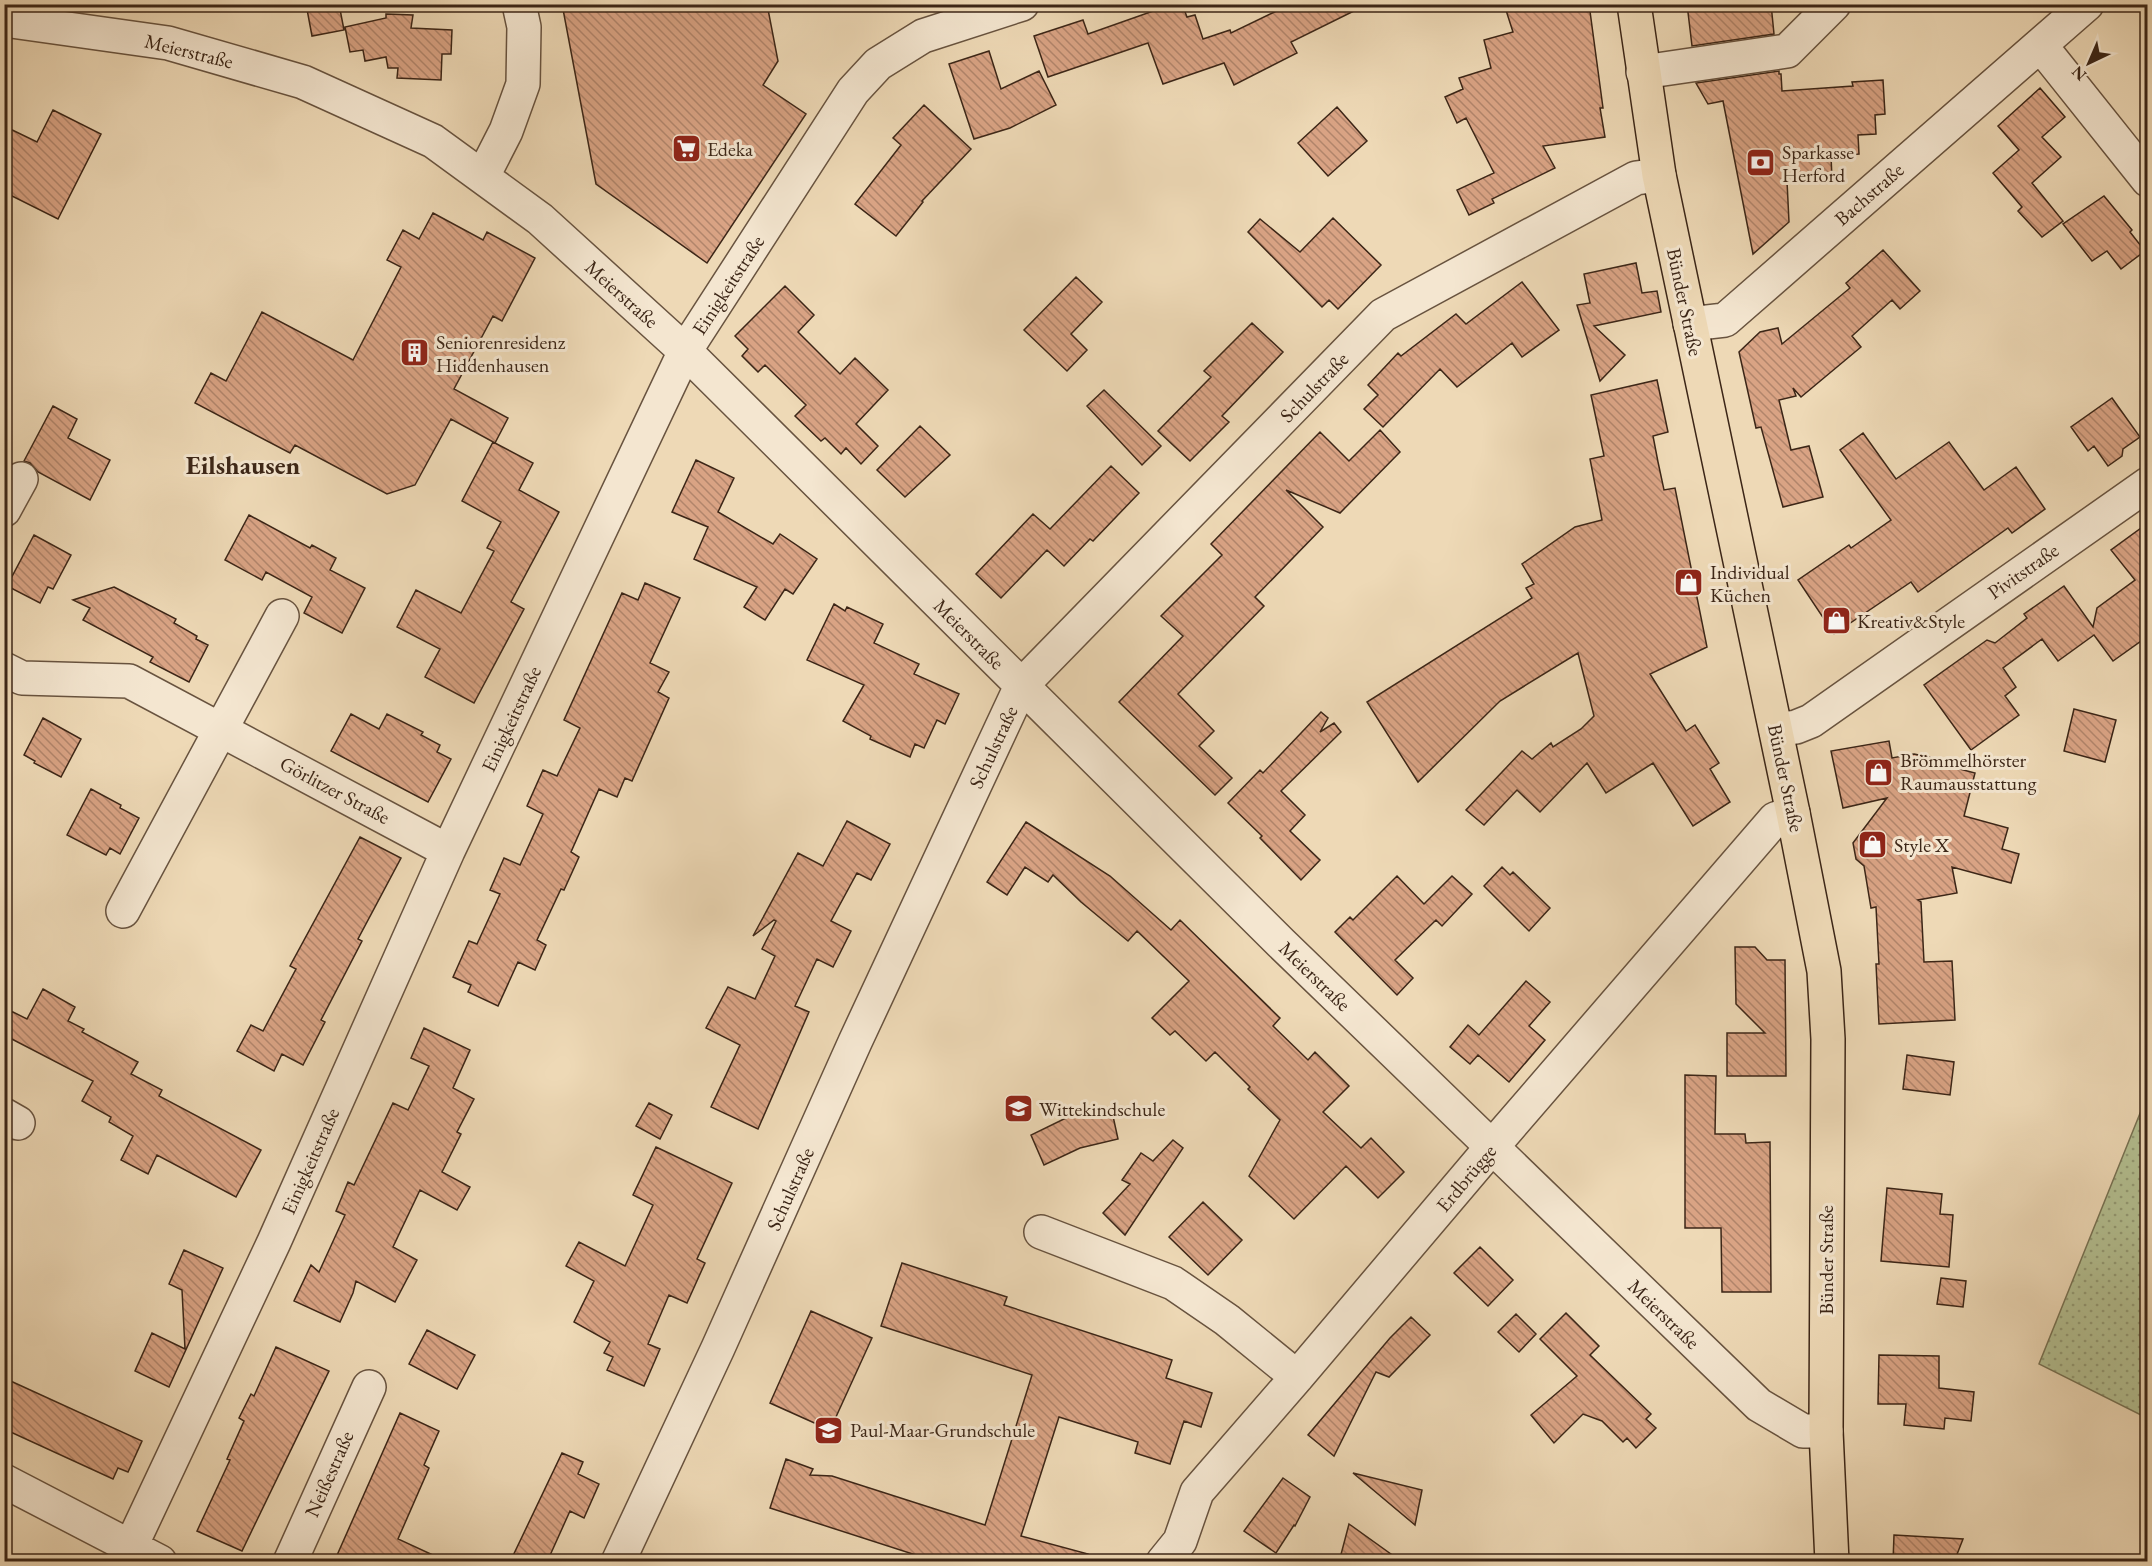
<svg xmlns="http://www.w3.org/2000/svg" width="2152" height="1566" viewBox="0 0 2152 1566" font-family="'EB Garamond',serif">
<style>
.green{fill:url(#green-dots);stroke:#787354;stroke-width:1.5}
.building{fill:url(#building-back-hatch);stroke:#3c2617;stroke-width:1.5}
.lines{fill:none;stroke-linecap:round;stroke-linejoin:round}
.minor-casing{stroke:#68533f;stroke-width:36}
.major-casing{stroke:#3c2617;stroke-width:36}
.minor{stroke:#f4e6d0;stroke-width:33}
.major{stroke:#eed9b6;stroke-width:33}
.labels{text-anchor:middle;stroke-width:6;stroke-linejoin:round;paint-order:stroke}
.street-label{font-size:20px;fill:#3c2617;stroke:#f4e6d0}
.poi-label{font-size:20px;fill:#3c2617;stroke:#f4e6d0;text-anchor:start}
.district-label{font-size:26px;font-weight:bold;fill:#3c2617;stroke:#f4e6d0}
</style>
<defs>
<pattern id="green-dots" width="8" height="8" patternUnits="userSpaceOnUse" patternTransform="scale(1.5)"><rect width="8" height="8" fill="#b4c092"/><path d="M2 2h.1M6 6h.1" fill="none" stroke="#949c76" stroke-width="1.8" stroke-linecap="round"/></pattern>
<pattern id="building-back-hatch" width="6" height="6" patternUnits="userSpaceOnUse" patternTransform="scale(1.5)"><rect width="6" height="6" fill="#d9a384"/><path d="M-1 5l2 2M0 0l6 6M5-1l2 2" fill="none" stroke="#b1856b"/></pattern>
</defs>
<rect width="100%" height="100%" fill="#eed9b6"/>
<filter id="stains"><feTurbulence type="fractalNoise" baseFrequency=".00333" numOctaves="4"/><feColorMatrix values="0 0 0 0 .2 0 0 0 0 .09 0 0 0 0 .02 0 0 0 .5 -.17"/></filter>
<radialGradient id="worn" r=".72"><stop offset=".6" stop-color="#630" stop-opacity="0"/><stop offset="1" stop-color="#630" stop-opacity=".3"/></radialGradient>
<path class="green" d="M2147 1096V1418L2039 1364Z"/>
<path class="building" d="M306 4H339L344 30 312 36Z
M562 4H767L778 61 763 85 806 114 707 263 596 184Z
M1173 4H1182L1187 17 1195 15 1203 39 1230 30 1231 33 1291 4H1368L1291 42 1297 53 1234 85 1224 63 1163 84 1148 43 1048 77 1034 36 1083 20 1088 34Z
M1504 4H1589L1603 108H1600L1605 137 1543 146 1555 168 1492 199 1494 203 1469 215 1457 190 1494 173 1466 118 1457 123 1445 97 1463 89 1459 78 1491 68 1484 40 1513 32Z
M1687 4H1771L1774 34 1692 46Z
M386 14 413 15 411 28 452 30 451 54H442L441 80 397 78 398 68H388L386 57 365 61 363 50 350 52 345 27 386 18Z
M989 51 1001 89 1039 71 1056 105 1010 128 974 139 949 64Z
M1779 71V74H1781L1782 91 1853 86 1852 82 1883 80 1885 114 1875 115 1876 134 1858 135 1859 154 1831 156 1832 179 1787 181 1789 222 1753 254 1723 101 1708 104 1696 83Z
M2040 88 2065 117 2042 137 2061 157 2032 183 2063 221 2042 237 2018 211 2022 207 1993 173 2019 150 1998 126Z
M924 105 971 149 922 201 923 202 896 236 855 204 901 145 893 138Z
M1337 107 1367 141 1328 176 1298 143Z
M53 110 101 134 58 219 4 192V126L37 142Z
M2104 196 2132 230 2130 232 2145 251 2121 269 2107 251 2092 261 2063 224Z
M433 213 483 240 487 232 535 258 502 321 493 316 454 389 508 418 495 443 451 419 415 485 387 494 295 445 290 453 195 403 211 373 226 381 262 312 353 360 401 267 387 260 403 230 419 239Z
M1333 218 1381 265 1338 309 1329 300 1322 307 1248 232 1260 219 1300 252Z
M1883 250 1920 291 1900 309 1892 300 1852 336 1861 347 1801 397 1793 388 1796 396 1779 400 1791 450 1809 446 1823 497 1783 507 1761 427 1756 428 1739 352 1760 332 1778 328 1782 344 1850 288 1846 283Z
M1636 263 1642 293 1657 291 1661 312 1594 326 1625 355 1600 381 1577 305 1590 303 1584 274Z
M1076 277 1102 302 1071 334 1087 350 1067 371 1024 330Z
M1522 282 1559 330 1522 357 1512 343 1457 387 1440 369 1383 427 1364 409 1378 395 1368 385 1398 353 1401 356 1456 314 1466 324Z
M785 286 814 315 798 332 840 374 855 358 888 390 856 424 878 446 861 464 846 448 841 454 825 438 821 441 795 416 806 405 765 365 758 372 742 356 748 349 735 336Z
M1252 323 1283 352 1222 416 1229 422 1190 461 1158 431 1211 377 1204 371Z
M1657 380 1668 432 1653 436 1658 462 1664 490 1675 488 1707 647 1650 674 1686 731 1695 725 1719 763 1710 769 1730 802 1693 826 1653 763 1606 793 1587 763 1540 812 1517 790 1484 825 1466 810 1522 751 1532 759 1551 743 1553 747 1581 729 1594 716 1578 653 1500 701 1418 782 1367 702 1532 598 1526 588 1534 584 1522 564 1575 527 1602 520 1590 459 1604 456 1591 395Z
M1104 390 1161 446 1142 465 1087 406Z
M2112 398 2140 437 2123 449 2122 456 2108 466 2094 446 2088 451 2071 427Z
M53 406 77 419 68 438 110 460 90 500 38 472 30 463 24 461Z
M920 426 950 455 905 497 877 470Z
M1380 430 1400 452 1340 513 1286 490 1323 527 1255 597 1264 606 1178 694 1214 731 1199 746 1232 778 1215 795 1119 702 1183 636 1161 616 1222 555 1211 544 1320 432 1349 461Z
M1863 433 1896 479 1949 442 1984 490 2016 467 2045 509 2012 533 2008 528 1918 592 1911 582 1834 634 1798 580 1849 545 1851 548 1891 520 1840 450Z
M493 442 533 463 519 490 559 512 511 602 524 609 474 703 425 677 440 649 397 627 416 590 461 613 494 551 487 548 501 522 462 501Z
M696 460 734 478 718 512 773 544 780 534 817 559 793 594 785 589 765 620 744 607 757 587 694 559 708 527 672 512Z
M1111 466 1139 493 1093 541 1090 539 1064 566 1047 550 1001 598 976 574 1033 514 1050 529Z
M249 515 310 548 312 545 336 558 330 570 365 588 342 633 304 613 312 597 266 572 262 580 225 560Z
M2148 523V636L2113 661 2094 635 2058 661 2042 639 2003 668 2016 687 2005 696 2019 715 1971 750 1924 685 1987 640 1995 643 2027 618 2024 614 2064 586 2093 627 2097 608 2135 580 2111 550Z
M34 535 71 555 53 589 48 587 40 603 7 586Z
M645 583 680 598 650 663 669 672 658 692 669 698 632 781 625 778 617 797 599 789 571 852 579 857 564 890 561 889 537 940 546 945 535 970 518 962 498 1006 468 992 471 985 453 977 469 941 477 944 500 894 490 890 504 858 520 865 543 814 527 806 543 770 557 776 580 728 564 720 622 593 638 600Z
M114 587 176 619 174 623 197 636 196 639 208 645 189 682 150 662 153 657 83 620 90 608 73 600Z
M834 604 845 611 847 607 883 624 874 643 919 664 914 674 959 694 945 724 937 720 924 748 915 744 910 757 870 739 871 736 843 721 864 685 807 660Z
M2074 709 2116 720 2105 762 2064 751Z
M1321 712 1328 718 1320 732 1334 723 1341 732 1281 791 1305 815 1290 831 1320 860 1301 880 1260 838 1262 836 1228 803 1260 770 1263 773Z
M351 714 379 729 387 714 423 732 421 735 440 745 437 752 451 759 428 802 331 751Z
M43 718 81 739 61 777 34 763 35 761 24 755Z
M1889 741 1892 758 1914 754 1954 762 1948 766 1975 773 1964 816 2008 828 2002 849 2019 854 2011 883 1952 867 1957 893 1918 900 1921 902 1924 962 1952 961 1955 1020 1879 1024 1876 964H1879L1876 907 1871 908 1864 866 1856 859 1853 843 1887 798 1843 808 1831 751Z
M91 789 121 805 120 808 139 818 120 854 110 848 106 855 67 835Z
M847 821 890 844 871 880 857 873 831 921 851 931 833 967 817 959 795 1006 809 1012 758 1129 711 1107 740 1045 706 1028 728 987 755 999 775 956 762 949 776 921 774 920 753 936 798 853 823 866Z
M1026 822 1110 876 1171 930 1180 920 1280 1018 1273 1026 1308 1060 1315 1052 1349 1086 1323 1112 1361 1148 1371 1138 1404 1172 1378 1198 1346 1166 1294 1219 1249 1176 1280 1120 1248 1089 1250 1087 1215 1052 1206 1061 1175 1031 1170 1035 1152 1018 1189 981 1137 931 1128 941 1081 902 1053 875 1048 882 1025 867 1007 895 987 882Z
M360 837 401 858 358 939 362 941 321 1020 325 1022 303 1065 282 1054 274 1071 237 1051 251 1025 263 1031 296 969 290 966Z
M1502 867 1510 875 1513 872 1550 908 1529 931 1484 886Z
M1397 876 1424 904 1452 876 1472 894 1442 926 1436 920 1395 960 1413 978 1397 995 1335 932 1350 917 1353 920Z
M1735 947H1755L1767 960H1785L1786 1076H1727V1033H1765L1736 1004Z
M1526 981 1550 1002 1529 1026 1545 1040 1509 1082 1478 1055 1470 1064 1450 1047 1468 1025 1479 1035Z
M43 989 75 1007 68 1021 84 1029 82 1032 138 1062 131 1074 162 1090 159 1096 261 1150 236 1197 157 1155 148 1174 121 1160 133 1136 109 1122 111 1117 82 1101 93 1081 4 1035V1024L11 1011 27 1019Z
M424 1028 470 1050 453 1088 474 1099 457 1132 461 1134 442 1172 470 1187 457 1210 420 1190 393 1247 417 1260 395 1302 356 1281 353 1293 340 1322 294 1301 311 1265 319 1272 345 1215 336 1211 348 1182 354 1185 393 1103 408 1110 429 1066 411 1058Z
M1907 1055 1954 1062 1950 1095 1903 1089Z
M1685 1075 1716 1076 1715 1134H1745L1746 1143 1770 1142 1771 1292H1722L1721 1228H1685Z
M649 1103 672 1115 660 1139 636 1126Z
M1111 1107 1118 1139 1080 1148 1044 1165 1031 1135 1070 1116Z
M1173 1140 1183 1148 1125 1235 1103 1213 1130 1184 1122 1180 1141 1153 1153 1161Z
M656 1147 732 1183 697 1259 705 1263 687 1303 669 1295 648 1344 660 1349 644 1386 607 1370 613 1357 604 1353 610 1342 574 1322 594 1281 566 1266 579 1242 625 1266 653 1205 633 1195Z
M1887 1188 1942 1194 1940 1214 1953 1215 1949 1267 1881 1261Z
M1203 1202 1242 1240 1208 1275 1169 1237Z
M1480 1247 1513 1280 1488 1306 1454 1273Z
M184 1250 223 1268 169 1387 135 1371 152 1333 185 1349 182 1290 169 1284Z
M902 1263 1007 1297 1004 1305 1172 1360 1166 1378 1212 1393 1201 1427 1184 1421 1170 1464 1135 1453 1138 1442 1059 1417 1021 1536 1088 1554 1087 1562H918L919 1556 770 1508 786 1459 813 1469 810 1475 832 1476 985 1525 1032 1375 881 1326Z
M1941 1278 1966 1281 1963 1307 1937 1304Z
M811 1311 872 1338 830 1430 770 1403Z
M1566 1313 1599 1346 1590 1355 1651 1414 1646 1419 1656 1428 1636 1448 1627 1438 1623 1442 1602 1421 1583 1414 1554 1443 1531 1415 1577 1376 1540 1339Z
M1516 1314 1536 1334 1519 1352 1498 1332Z
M1411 1317 1430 1335 1389 1377 1376 1372 1334 1456 1308 1435 1390 1338Z
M427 1330 475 1355 457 1389 409 1364Z
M276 1347 329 1371 242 1551 197 1531 230 1460 227 1459 244 1421 239 1418 251 1394 254 1396Z
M1879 1355 1939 1356V1388L1974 1392 1971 1421 1945 1418 1944 1429 1904 1425 1906 1404H1878Z
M4 1378 142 1441 128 1472 118 1468 113 1479 4 1429Z
M400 1413 439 1431 424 1465 429 1468 398 1539 448 1562H334Z
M562 1453 583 1462 578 1474 599 1484 584 1518 570 1511 547 1562H510Z
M1353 1473 1422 1490 1415 1525Z
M1283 1478 1310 1497 1295 1526 1294 1525 1276 1553 1244 1531Z
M1349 1524 1402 1562H1339Z
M1894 1535 1963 1539 1954 1562H1893Z"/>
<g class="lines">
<defs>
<path id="minor" d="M4 20 168 43 303 82 433 141 540 219 685 351 1281 943 1759 1405 1803 1431H1826
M2041 46 2148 180
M1643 72 1787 51 1834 4
M483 176 506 131 523 84 524 27 519 4
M1690 324 1725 320 2087 4
M4 510 21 479
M4 669 22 678 129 681 448 851
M1776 730 1796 727 1811 721 2148 484
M123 911 282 616
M4 1115 18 1123
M1041 1232 1173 1283 1227 1320 1297 1377
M4 1481 160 1562
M131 1546 274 1242 448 851 685 351 853 91 878 64 923 36 1022 4
M290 1562 369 1387
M618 1562 718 1348 855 1042 1021 686 1383 315 1636 178 1659 175
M1163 1562 1180 1541 1197 1492 1297 1377 1491 1148 1775 819 1793 813"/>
<path id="major" d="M1634 4 1659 175 1793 813 1824 971 1828 1039 1826 1431 1832 1562"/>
</defs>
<use href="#minor" class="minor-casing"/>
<use href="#major" class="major-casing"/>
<use href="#minor" class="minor"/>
<use href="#major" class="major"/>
</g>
<defs>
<symbol id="supermarket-square" viewBox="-11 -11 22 22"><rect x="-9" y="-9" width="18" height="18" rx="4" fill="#8f2418" stroke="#f4e6d0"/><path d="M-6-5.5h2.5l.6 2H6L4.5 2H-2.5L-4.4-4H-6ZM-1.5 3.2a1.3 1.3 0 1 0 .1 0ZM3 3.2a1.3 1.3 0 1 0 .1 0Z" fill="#fff"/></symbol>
<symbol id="bank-square" viewBox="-11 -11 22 22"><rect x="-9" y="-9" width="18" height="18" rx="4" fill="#8f2418" stroke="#f4e6d0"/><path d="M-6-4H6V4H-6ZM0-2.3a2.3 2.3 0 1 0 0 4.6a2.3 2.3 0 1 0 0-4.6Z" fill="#fff"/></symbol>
<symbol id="building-square" viewBox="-11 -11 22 22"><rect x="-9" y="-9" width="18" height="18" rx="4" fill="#8f2418" stroke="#f4e6d0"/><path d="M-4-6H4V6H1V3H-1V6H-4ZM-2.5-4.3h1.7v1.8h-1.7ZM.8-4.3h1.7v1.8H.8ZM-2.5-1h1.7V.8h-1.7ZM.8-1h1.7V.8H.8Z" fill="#fff"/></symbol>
<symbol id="shop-square" viewBox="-11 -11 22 22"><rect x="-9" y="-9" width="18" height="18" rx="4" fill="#8f2418" stroke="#f4e6d0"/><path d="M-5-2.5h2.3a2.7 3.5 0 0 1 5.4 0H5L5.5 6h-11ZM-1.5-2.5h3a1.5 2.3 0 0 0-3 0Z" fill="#fff"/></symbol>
<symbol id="school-square" viewBox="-11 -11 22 22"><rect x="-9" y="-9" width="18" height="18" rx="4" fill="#8f2418" stroke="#f4e6d0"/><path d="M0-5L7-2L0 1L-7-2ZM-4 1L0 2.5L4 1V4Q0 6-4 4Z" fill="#fff"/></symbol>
</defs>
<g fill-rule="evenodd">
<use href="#supermarket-square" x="670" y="132" width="33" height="33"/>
<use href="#bank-square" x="1744" y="146" width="33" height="33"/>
<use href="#building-square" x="398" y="336" width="33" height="33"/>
<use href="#shop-square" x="1672" y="566" width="33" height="33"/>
<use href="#shop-square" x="1820" y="604" width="33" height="33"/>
<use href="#shop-square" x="1862" y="756" width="33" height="33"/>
<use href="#shop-square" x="1856" y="828" width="33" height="33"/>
<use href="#school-square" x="1002" y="1092" width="33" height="33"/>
<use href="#school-square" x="812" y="1414" width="33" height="33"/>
</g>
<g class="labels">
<g class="street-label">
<text transform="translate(189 51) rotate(14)" y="7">Meierstraße</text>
<text transform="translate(1869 194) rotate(-41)" y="7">Bachstraße</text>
<text transform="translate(728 285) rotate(-57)" y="7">Einigkeitstraße</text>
<text transform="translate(622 294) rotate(42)" y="7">Meierstraße</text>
<text transform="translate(1685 302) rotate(78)" y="7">Bünder Straße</text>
<text transform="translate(1314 387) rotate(-46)" y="7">Schulstraße</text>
<text transform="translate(2023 571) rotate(-35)" y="7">Pivitstraße</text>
<text transform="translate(969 634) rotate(45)" y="7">Meierstraße</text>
<text transform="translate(511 719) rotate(-65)" y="7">Einigkeitstraße</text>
<text transform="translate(993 747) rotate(-65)" y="7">Schulstraße</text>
<text transform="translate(1786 778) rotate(78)" y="7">Bünder Straße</text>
<text transform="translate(335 790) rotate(28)" y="7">Görlitzer Straße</text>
<text transform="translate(1315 976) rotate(44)" y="7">Meierstraße</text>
<text transform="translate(310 1161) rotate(-66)" y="7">Einigkeitstraße</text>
<text transform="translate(1466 1178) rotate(-50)" y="7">Erdbrügge</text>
<text transform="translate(790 1189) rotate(-66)" y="7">Schulstraße</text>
<text transform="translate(1826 1260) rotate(-90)" y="7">Bünder Straße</text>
<text transform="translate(1664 1314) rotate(44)" y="7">Meierstraße</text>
<text transform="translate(329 1474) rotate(-66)" y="7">Neißestraße</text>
</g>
<g class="poi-label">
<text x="707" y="156">Edeka</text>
<text x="1782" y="159">Sparkasse<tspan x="1782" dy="23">Herford</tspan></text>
<text x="436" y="349">Seniorenresidenz<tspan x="436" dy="23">Hiddenhausen</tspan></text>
<text x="1710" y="579">Individual<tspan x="1710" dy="23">Küchen</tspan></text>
<text x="1857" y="628">Kreativ&amp;Style</text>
<text x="1900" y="767">Brömmelhörster<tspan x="1900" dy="23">Raumausstattung</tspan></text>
<text x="1894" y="852">Style X</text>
<text x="1039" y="1116">Wittekindschule</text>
<text x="850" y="1437">Paul-Maar-Grundschule</text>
</g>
<g class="district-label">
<text x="243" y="474">Eilshausen</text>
</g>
</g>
<rect width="2152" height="1566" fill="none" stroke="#eed9b6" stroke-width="24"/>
<rect x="6" y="6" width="2140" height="1554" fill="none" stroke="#3c2617" stroke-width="3"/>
<rect x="12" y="12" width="2128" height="1542" fill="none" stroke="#3c2617" stroke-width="1.5"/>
<g transform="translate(2089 63) rotate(224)" stroke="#f4e6d0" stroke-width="4.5" paint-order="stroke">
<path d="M0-4.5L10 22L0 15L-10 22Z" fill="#3c2617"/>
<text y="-9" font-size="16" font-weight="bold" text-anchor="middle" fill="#3c2617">N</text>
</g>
<rect width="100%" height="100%" filter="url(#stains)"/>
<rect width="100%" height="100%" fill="url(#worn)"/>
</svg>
